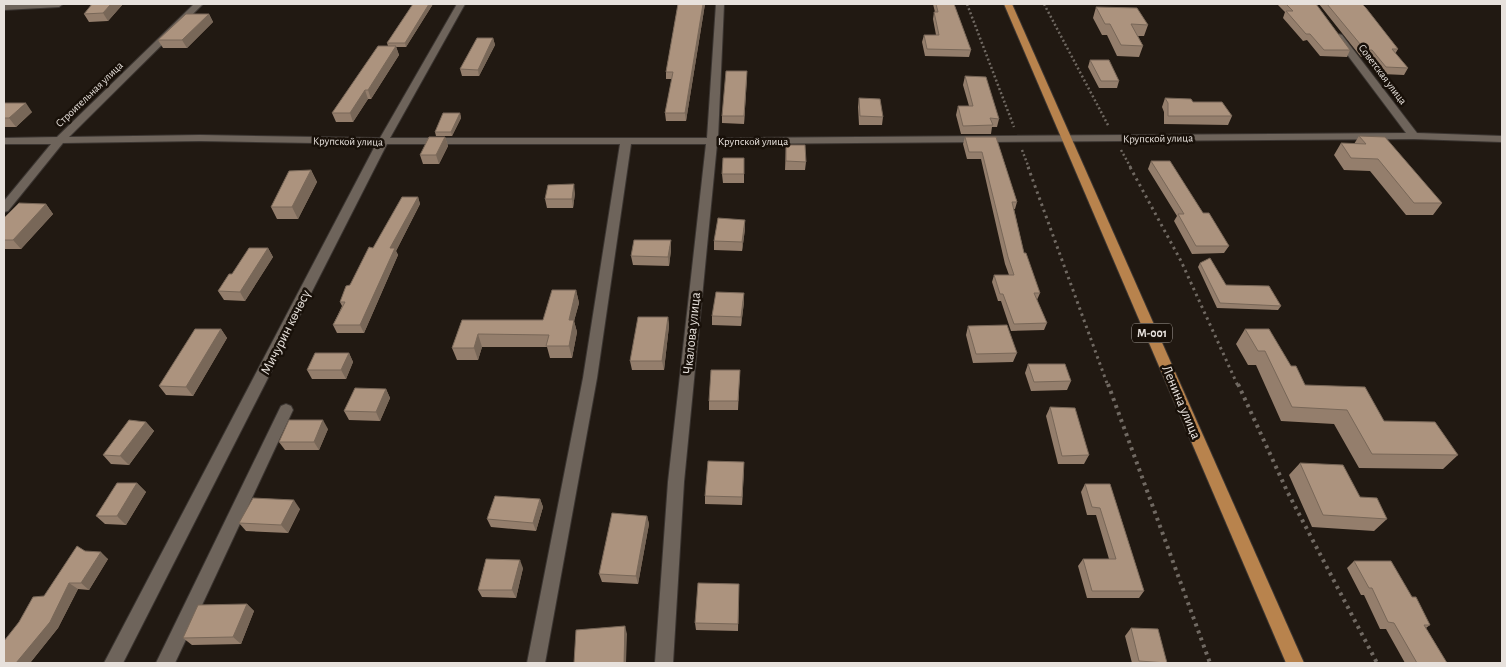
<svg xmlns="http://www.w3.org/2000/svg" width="1506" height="667" viewBox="0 0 1506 667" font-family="'Alegreya Sans',sans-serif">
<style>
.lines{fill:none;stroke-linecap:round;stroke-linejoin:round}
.minor-casing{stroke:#3b3531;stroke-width:2}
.primary-casing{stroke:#3b3531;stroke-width:2}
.path-far2{stroke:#706962;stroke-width:2.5;stroke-dasharray:2 2.5;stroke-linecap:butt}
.path-far1{stroke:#706962;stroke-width:3;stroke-dasharray:2.5 4;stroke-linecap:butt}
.path{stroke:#706962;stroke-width:4;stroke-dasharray:3 4.5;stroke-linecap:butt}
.minor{fill:#6e645b;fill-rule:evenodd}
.primary{fill:#b8834d;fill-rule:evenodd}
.wall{fill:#947e6c}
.shaded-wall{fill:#786758}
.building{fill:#ac937e;stroke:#786758}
.labels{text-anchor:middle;stroke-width:5;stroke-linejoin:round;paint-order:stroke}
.far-street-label{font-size:11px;fill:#e7e1dc;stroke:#181009}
.shield{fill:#181009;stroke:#a9a29d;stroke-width:1}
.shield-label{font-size:12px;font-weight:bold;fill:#e7e1dc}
.street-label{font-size:14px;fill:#e7e1dc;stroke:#181009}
</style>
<rect width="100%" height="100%" fill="#211912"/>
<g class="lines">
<defs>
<path id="minor" d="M4 4H63L59 7 4 10Z
M194 4H203L69 137 200 135 380 138 457 4H465L390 138H707L716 4H724L718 138 1406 133 1334 37 1339 34 1342 35 1417 133 1502 136V142L1414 139 717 144 684 482 673 663H655L668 482 706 144H631L597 378 545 663H527L583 378 620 144H387L123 663H104L376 144 200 141 63 143 8 211 4 212V201L51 144H4V138L57 137Z
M286 404 291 406 293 410 175 663H156L279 410 281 406Z"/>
<path id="primary" d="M1004 4H1012L1304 663H1286Z"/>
</defs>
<use href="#minor" class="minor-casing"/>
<use href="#primary" class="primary-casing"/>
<path class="path-far2" d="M967 4 1014 127
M1044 4 1109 127
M1022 150 1029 168
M1121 150 1131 168"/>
<path class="path-far1" d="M1028 167 1108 386
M1130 167 1181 261 1238 386"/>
<path class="path" d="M1108 384 1210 663
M1238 384 1287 491 1377 663"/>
<use href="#minor" class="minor"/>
<use href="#primary" class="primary"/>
</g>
<path class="wall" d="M123 4 108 21 89 22 84 14Z
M413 4H433L406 47H396L399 55 371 99H368L353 122H336L332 113 388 46 387 43Z
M678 4H705L686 121H666L665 113 672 79H666V72Z
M933 4H954L971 50 969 57 925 56 922 42 924 35H936L933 19 934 12H935Z
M1278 4H1316L1350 50 1347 57 1320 56 1307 40 1303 41 1283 18 1285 12 1278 5Z
M1319 4H1362L1398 49 1395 54 1408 68 1404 75 1382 74 1368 57H1361Z
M1096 7 1148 25 1144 36H1138L1143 46 1139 57 1117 56 1107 35H1102L1093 18Z
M209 14 213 22 187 48H163L158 40Z
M493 38 495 45 479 76H462L460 69Z
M1090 60 1119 81 1117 88H1099L1088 67Z
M747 71 744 124 722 123V116Z
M965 76 999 119 997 127H992L991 134H961L956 115 958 106H969L963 85Z
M859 98 883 117 882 125H859L858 107Z
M1165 98 1193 102 1232 116 1228 125 1164 124V112L1162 107Z
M4 104 32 112 16 127H4Z
M460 113 461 118 452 136H436L435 132Z
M1359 136 1442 203 1433 215H1406L1370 171 1344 170 1334 155 1341 143 1354 144Z
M445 137 448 146 439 164H423L420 155Z
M965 137H996L1017 202 1015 209H1014L1024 253 1040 293 1037 300 1047 323 1044 330 1011 331 1001 301H998L992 282 994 275H1009L1005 264 981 159H967L963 144Z
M786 145 806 162 805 170H785Z
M744 158V183H723L722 174Z
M1151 161 1203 213 1229 246 1224 253 1192 254 1174 221 1177 216 1148 169Z
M311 170 317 182 298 219H277L271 207Z
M575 193 573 208H547L545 199Z
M418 197 420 204 396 251 398 255 364 333H337L333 325 342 306 340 302 350 285 373 248Z
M46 204 53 214 21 249H4V218Z
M745 229 742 251 714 250V241Z
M268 248 273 257 245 301 224 300 218 291Z
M671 250 669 266 633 265 631 256Z
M1200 263 1226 285 1281 306 1278 310 1217 308 1198 267Z
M576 290 579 303 574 321 577 332 572 358H550L547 347H482L478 360H457L452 348 462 320H543Z
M744 302 741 326 712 325V316Z
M668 317 669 326 664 370H632L630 361Z
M968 326 1017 353 1013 362 973 363 966 335Z
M221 329 227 338 193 396 166 395 159 386Z
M1245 329 1291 366 1305 385 1458 455 1443 469 1359 468 1334 424 1281 421 1256 365H1248L1236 344Z
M349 353 353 362 346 379H312L307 370Z
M1028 364 1071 381 1067 390 1031 391 1025 373Z
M740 370 738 410H709V401Z
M386 389 390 398 380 421 349 420 344 411Z
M1050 407 1089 455 1084 464H1058L1046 416Z
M146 422 154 431 129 465 111 464 103 455Z
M328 429 319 450H285L279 442Z
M744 462 742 505 705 504V496Z
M1300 463 1360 497 1387 519 1374 531 1312 527 1289 475Z
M137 483 146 492 126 525 105 524 96 516Z
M1085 484H1110L1144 591 1139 598H1087L1078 566 1083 559H1109L1096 515H1087L1081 492Z
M540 499 543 507 536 531 491 527 487 519Z
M300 509 288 533 246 531 239 523Z
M647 516 649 524 638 584 602 582 599 574Z
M85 551 108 559 89 590 78 589 58 628 30 663H4L44 596Z
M1354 561 1412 597 1430 625 1426 628 1447 663H1405L1386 629H1380L1364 595H1361L1347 568Z
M523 568 516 598 482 597 478 590Z
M739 584 738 631 696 630 695 623Z
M247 604 254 611 241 644 192 645 183 638Z
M1131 628 1167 663H1132L1125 636Z"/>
<path class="shaded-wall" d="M111 4H123L108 21 103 13Z
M429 4H433L406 47 405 43Z
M703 4H705L686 121 685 113Z
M209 14 213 22 187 48 182 40Z
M493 38 495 45 479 76 478 70Z
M396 46 399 55 371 99 368 90Z
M747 71V78L744 124V116Z
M365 90 368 99 353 122 350 113Z
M26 103 32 112 16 127 9 118Z
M460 113 461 118 452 136 451 132Z
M445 137 448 146 439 164 436 155Z
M311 170 317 182 298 219 292 207Z
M574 184 575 193 573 208 572 199Z
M418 197 420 204 396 251 398 255 364 333 360 325 390 248Z
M46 204 53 214 21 249 13 240Z
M745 220V229L742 251V242Z
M671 240V250L669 266 668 257Z
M268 248 273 257 245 301 240 292Z
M576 290 579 303 574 321 577 332 572 358 569 346V320Z
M744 293V302L741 326V317Z
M668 317 669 326 664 370 662 361Z
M221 329 227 338 193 396 186 387Z
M478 334 482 347 478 360 474 348Z
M349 353 353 362 346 379 341 370Z
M386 389 390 398 380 421 376 412Z
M323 420 328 429 319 450 314 442Z
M146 422 154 431 129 465 120 456Z
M744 462V471L742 505V497Z
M137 483 146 492 126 525 117 516Z
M540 499 543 507 536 531 533 523Z
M294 500 300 509 288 533 281 525Z
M647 516 649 524 638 584 636 576Z
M101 552 108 559 89 590 81 583Z
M520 560 523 568 516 598 512 590Z
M69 583 78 589 58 628 30 663H16Z
M247 604 254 611 241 644 233 637Z
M625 626 627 634 626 663H624Z"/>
<path class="building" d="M92 4H111L103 13 84 14Z
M413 4H429L405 43H387Z
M678 4H703L685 113H665L673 72H666Z
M936 4H954L971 50 927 49 924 35H939L934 12H938Z
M1286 4H1316L1350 50H1324L1310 34H1306L1286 11H1293Z
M1327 4H1362L1366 8 1398 49H1392L1408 68 1386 67 1372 50H1365Z
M1096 7 1137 8 1148 25 1131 24 1143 46 1121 45 1110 24H1105Z
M186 14H209L182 40H158Z
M477 38H493L478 70 460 69Z
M378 46H396L368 90H365L350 113H332Z
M1090 60H1109L1119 81H1101Z
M726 71H747L744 116H722Z
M965 76 986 77 999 119 990 118 993 125 963 126 958 106H973Z
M859 98 880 99 883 117 860 116Z
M1165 98 1191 99 1193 102H1222L1232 116H1168V103Z
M5 103H26L9 118H4V104Z
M443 113H460L451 132H435Z
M1359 136 1385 137 1442 203H1414L1378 159 1351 158 1341 143 1366 144Z
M429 137H445L436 155H420Z
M965 137H996L1017 202H1012L1024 253H1026L1040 293H1034L1047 323 1014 324 1003 294H1000L994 275H1014L1008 257 982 152H969Z
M786 145H805L806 162 786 161Z
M723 158H744V174H722Z
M1151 161H1170L1203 213H1209L1229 246H1196L1178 214H1184Z
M311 170 292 207H271L289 171Z
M574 184 572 199H545L548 185Z
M402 197H418L390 248H395L360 325H333L345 302H340L346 286 350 285 369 247 373 248Z
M19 203 46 204 13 240H4V218Z
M718 218 745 220 742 242 714 241Z
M634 240H671L668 257 631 256Z
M249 248H268L240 292 218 291 229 274H232Z
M1210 258 1226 285 1269 286 1281 306 1220 303 1200 263Z
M552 290H576L569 320H574L569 346H546L549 335 478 334 474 348H452L462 320H543Z
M716 292 744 293 741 317 712 316Z
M638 317H668L662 361H630Z
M1007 325 1017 353 976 354 968 326Z
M195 329H221L186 387 159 386Z
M1245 329H1269L1291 366H1296L1305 385 1365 387 1384 421 1435 422 1458 455 1372 454 1347 410 1292 407 1265 351H1258Z
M315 353H349L341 370H307Z
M1028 364H1065L1071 381 1034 382Z
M711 370H740L738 401H709Z
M355 388 386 389 376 412 344 411Z
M1050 407 1075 408 1089 455 1062 456Z
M129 420 146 422 120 456 103 455Z
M289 420H323L314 442H279Z
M708 461 744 462 742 497 705 496Z
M1300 463 1343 465 1360 497 1377 498 1387 519 1323 515Z
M117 483H137L117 516H96Z
M1085 484H1110L1144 591H1092L1083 559H1116L1100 508 1092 507Z
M495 496 540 499 533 523 487 519Z
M253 498 294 500 281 525 239 523Z
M612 513 647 516 636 576 599 574Z
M77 546 85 551 101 552 81 583H69L50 622 16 663H4V641L19 622 33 597 44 596Z
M486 559 520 560 512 590H478Z
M1354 561H1391L1412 597H1416L1430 625H1424L1447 663H1417L1394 623 1388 622 1372 588H1369Z
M698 583 739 584 738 624 695 623Z
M247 604 233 637 183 638 198 605Z
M625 626 624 663H574L576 630Z
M1131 628 1158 629 1167 663 1139 661Z"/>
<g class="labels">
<g class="far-street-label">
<text transform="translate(1383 74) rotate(53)" y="4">Советская улица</text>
<text transform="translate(89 94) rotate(-44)" y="4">Строительная улица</text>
<text transform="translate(1158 138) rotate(-1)" y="4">Крупской улица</text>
<text transform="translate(348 141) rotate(1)" y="4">Крупской улица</text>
<text x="753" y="145">Крупской улица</text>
</g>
<rect class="shield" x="1132" y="323.5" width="40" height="19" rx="4"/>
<g class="shield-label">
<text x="1152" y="337">М-001</text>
</g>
<g class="street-label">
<text transform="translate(285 332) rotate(-63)" y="5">Мичурин көчөсү</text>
<text transform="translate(691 333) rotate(-84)" y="5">Чкалова улица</text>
<text transform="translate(1182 402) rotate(67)" y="5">Ленина улица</text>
</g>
</g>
<rect width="1506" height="667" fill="none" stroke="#e7e1dc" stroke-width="10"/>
</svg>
